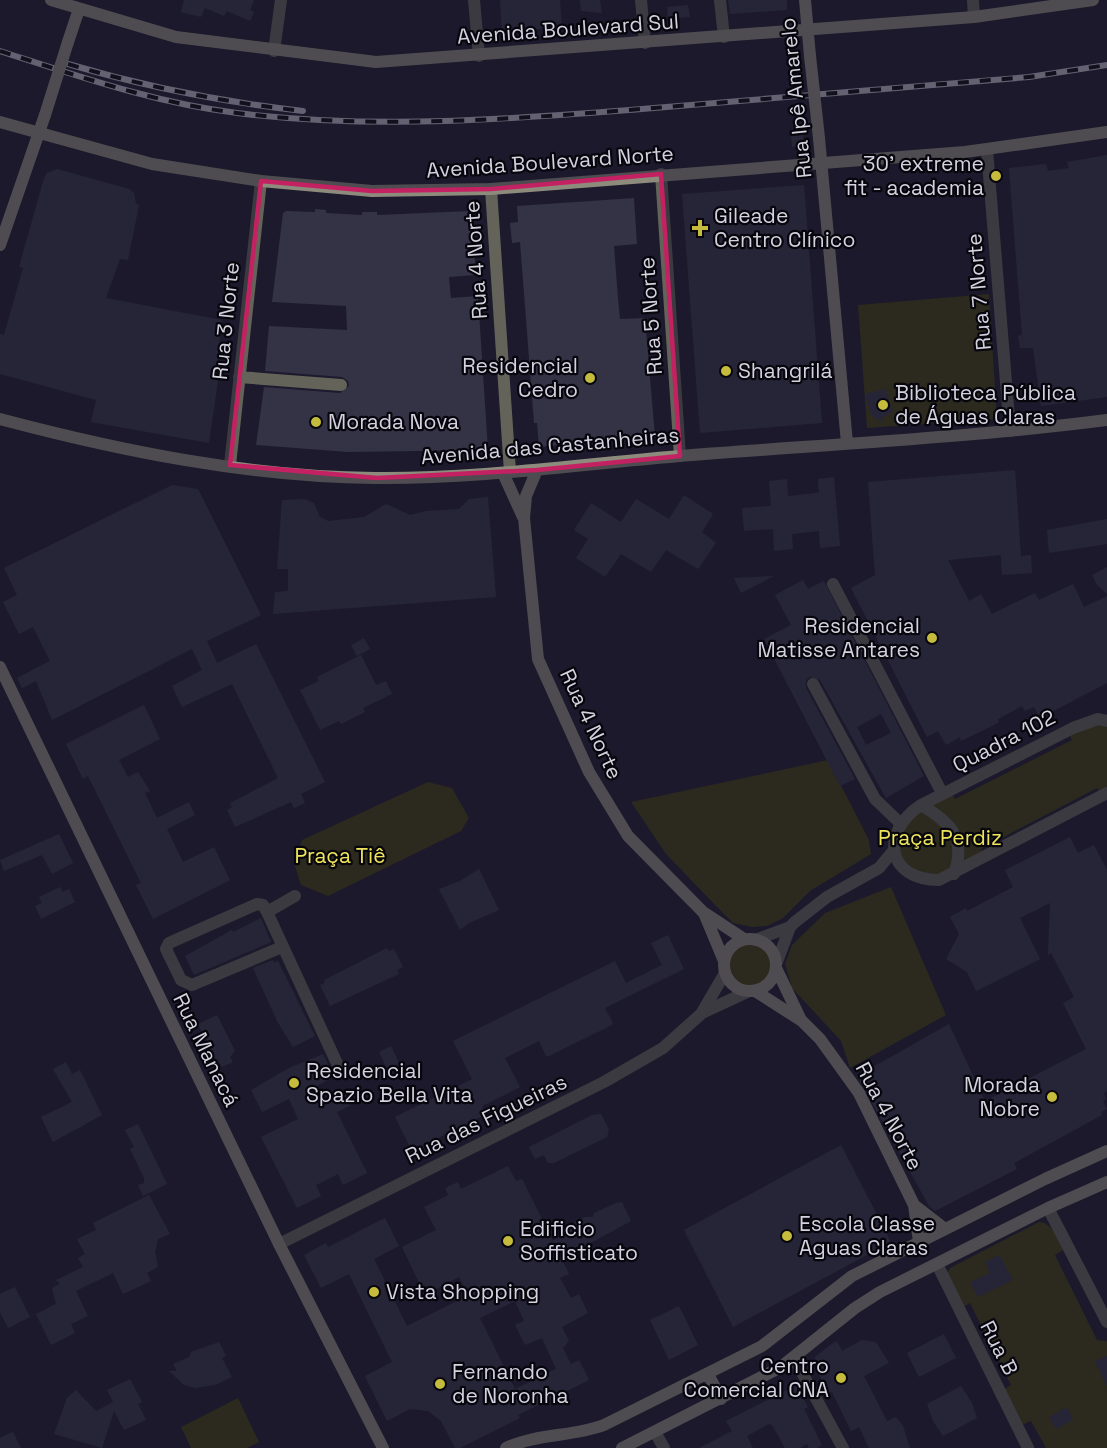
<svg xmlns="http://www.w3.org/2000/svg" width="1107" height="1448" viewBox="0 0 1107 1448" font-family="'Space Grotesk',sans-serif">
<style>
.green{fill:#403c0e}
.building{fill:#343245;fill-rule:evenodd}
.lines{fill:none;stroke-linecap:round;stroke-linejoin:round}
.street{stroke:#636359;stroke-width:12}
.secondary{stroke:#8c8b7c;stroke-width:12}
.rail-casing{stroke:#bcbbc8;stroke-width:6}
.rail{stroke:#07060d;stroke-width:4;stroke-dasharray:11;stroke-linecap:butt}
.secondary-bridge{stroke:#8c8b7c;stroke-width:12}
.marked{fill:none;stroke:#c32162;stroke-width:4.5;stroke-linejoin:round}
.poi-dot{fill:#c5bc3d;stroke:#07060d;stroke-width:2}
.labels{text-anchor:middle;stroke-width:4.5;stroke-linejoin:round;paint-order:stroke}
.street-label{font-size:21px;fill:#d3d2de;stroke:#07060d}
.poi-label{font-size:21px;fill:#d3d2de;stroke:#07060d;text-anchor:start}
.park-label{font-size:21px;fill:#eee45c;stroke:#07060d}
</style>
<rect width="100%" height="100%" fill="#1c1a2c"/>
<path class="green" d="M989 294 997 419 867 428 858 305Z
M1107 721V793L1102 796 1097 788 981 849 985 858 939 880 900 867V823L950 790 955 799 1072 740 1067 731Z
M828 760 869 840 871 854 810 891 783 918 767 926 752 927 733 923 716 906 666 854 631 802Z
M428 782 452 788 469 818 461 831 328 896 301 885 294 863 302 840Z
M891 887 946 1015 850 1068 841 1041 792 988 785 964 792 945 825 913Z
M724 965a26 26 0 1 1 52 0a26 26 0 1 1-52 0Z
M1039 1222C1053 1223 1057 1238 1063 1250L1055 1255 1097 1340 1107 1341V1448H1046L1031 1421 1022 1425 1003 1390 1011 1385 970 1303 961 1308 947 1274 950 1268Z
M238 1398 259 1442 247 1448H191L181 1427Z"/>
<path class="building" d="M184 0H254L250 10 254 12 250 21 227 11 224 16 205 8 201 17 181 12Z
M500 0H560L562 27 502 32Z
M580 0H600L602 13 581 11Z
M728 0H787V10L730 14Z
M688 5 690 17 668 19 667 7Z
M803 135 804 146 792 147 791 136Z
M1107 155V397L1041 406 1033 348H1020L1018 336 1022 335 1009 168 1046 164 1048 171 1069 168 1067 162Z
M57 169 129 189 134 193 136 204 139 205 128 260 120 259 106 298 222 320 215 379 218 380 209 443 91 422 96 400 0 374V334L4 335 23 268 19 267 44 178 47 173Z
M804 185 822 423 700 433 682 194Z
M634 198 637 244 614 246 618 298 620 319 645 318 655 437 539 447 537 423H534L520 242 512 243 510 223 518 222 517 206Z
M315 209 326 210V213L362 215V212H377V215L471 211 476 275 449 277 451 298 478 296 488 450 348 452 256 445 264 387 340 393 349 386 348 381 342 377 265 371 269 326 347 330 346 306 272 302 283 213 286 211 315 212Z
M885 389 893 411 882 418 881 422 871 415 865 394Z
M1015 470 1021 556 1031 555 1032 573 1002 575 1001 555 948 560 969 601 981 594 992 614 1035 593 1039 600 1073 584 1084 607 1107 596V683L1040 718 1034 707 1025 711 1022 706 998 719 999 722 994 725 961 741 960 737 946 745 938 731 927 737 851 588 875 575 868 482Z
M834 477 840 546 820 548 819 531 792 534 793 549 774 551 773 529 744 531 742 508 771 506 769 481 787 479 788 496 815 493 819 492 818 479Z
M172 485 198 489 261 615 207 641 217 663 256 644 325 782 301 794 305 803 294 808 291 802 235 827 227 810 232 807 230 803 278 778 232 684 182 707 172 686 202 670 192 649 52 720 36 681 22 688 17 678 50 661 33 627 19 634 3 602 17 595 4 568Z
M684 495 713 514 702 532 716 543 698 569 666 550 651 572 621 554 605 577 576 558 588 539 574 530 591 503 621 522 636 499 669 519Z
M488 497 496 597 273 614 275 592 288 591V569H277L282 500 304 499 314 503 320 517 328 521 364 517 386 504 410 515 426 511 459 509 469 499Z
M1107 519V544L1049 553 1047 530Z
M1107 567V594L1097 585 1092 575Z
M774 576 741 593 734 578Z
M803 580 808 589 824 581 924 776 886 798 820 680 810 677 806 680V688L855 779 840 786 764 639 791 625 775 595ZM881 714 891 733 866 745 857 727Z
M364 638 370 649 357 656 351 645Z
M361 655 376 685 386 681 392 694 363 708 365 712 341 724 339 721 320 730 300 690 319 681 317 677Z
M144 705 160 739 119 760 128 777 138 772 150 791 145 793 157 818 189 802 195 815 167 829 183 862 214 847 230 880 153 919 136 885 141 883 88 776 83 779 66 744Z
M59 834 73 863 52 874 42 855 4 871 0 860Z
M1070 837 1078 853 1094 845 1107 870V1091L1104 1093 1106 1099 1103 1101 1107 1109 1101 1112 1102 1115 1014 1163 1017 1169 935 1211 929 1206 857 1076 949 1024 985 1101 1086 1049 1063 1003 1074 997 1051 953 1048 955 1050 903 1020 918 1040 959 976 991 967 972 946 959 959 934 950 917 966 908 967 911 1013 887 1005 870Z
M479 869 499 910 469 923 460 930 439 889 460 881Z
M60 887 63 892 69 889 75 902 41 919 35 906 42 903 39 897Z
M261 918 271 942 194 975 185 956 232 930 233 932Z
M668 935 684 969 605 1008 613 1023 612 1025 549 1056H546L539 1041 505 1058 520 1087 482 1106 486 1114 412 1151 395 1117 472 1079 453 1041 615 961 626 983 662 965 651 943Z
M387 948 389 951 394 949 403 967 397 970 399 974 330 1006 320 985 325 983 324 980Z
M273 960 274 963 278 961 315 1036 293 1047 277 1021 253 968Z
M217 1015 235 1051 230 1057 233 1062 222 1067 218 1060 216 1061 198 1024Z
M391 1046 400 1065 388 1071 379 1052Z
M323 1054 334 1077 311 1089 321 1107 346 1095 351 1105 337 1112 367 1173 343 1185 338 1174 316 1185 321 1196 297 1208 261 1137 298 1119 289 1099 262 1112 251 1090 289 1068Z
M66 1062 72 1074 80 1070 102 1115 53 1142 41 1117 72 1102 53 1069Z
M601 1114 609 1130 607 1137 554 1163H548L544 1155 535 1159 529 1147 592 1115Z
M138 1124 167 1184 143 1196 138 1185 144 1183V1178L130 1149 134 1147 125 1130Z
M841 1145 891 1242 733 1327 684 1230Z
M508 1166 516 1181 522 1179 553 1241 564 1228 585 1217H593L594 1213 616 1203 622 1202 631 1221 576 1251 558 1252 569 1274 560 1278 571 1298 579 1294 588 1313 562 1327 569 1341 563 1348 571 1364 579 1360 589 1380 518 1415 520 1418 460 1448H455L441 1421 428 1411 410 1409 387 1421 365 1376 392 1362 349 1274 321 1288 304 1255 326 1243 328 1247 385 1218 399 1246 374 1259 407 1326 469 1295 459 1277 425 1295 402 1247 436 1230 424 1207 448 1195 445 1188 458 1182 461 1189ZM515 1301 524 1321 515 1325 525 1345 542 1338 556 1369 515 1389 480 1318Z
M149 1195 170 1234 158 1239 155 1252 158 1267 147 1273 151 1281 123 1294 113 1273 76 1291 88 1316 71 1324 75 1333 51 1345 36 1314 56 1304 52 1288 60 1284 56 1280 83 1267 78 1258 85 1254 77 1239 96 1230 93 1223Z
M999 1255 1013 1280 978 1297 970 1282 990 1273 985 1262Z
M15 1287 30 1317 8 1328 0 1312V1294Z
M679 1306 698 1345 669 1360 650 1320Z
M944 1334 956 1358 919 1377 907 1353Z
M862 1340 876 1342 889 1363 864 1376 887 1421 896 1417 903 1426 910 1448H869L859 1427 851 1431 832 1392 828 1394 815 1365V1357L830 1345 837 1341 842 1351Z
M219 1342 226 1356 222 1358 232 1377 215 1385 195 1388 184 1385 169 1371H177L173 1364 189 1357 191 1352Z
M1107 1356V1387L1095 1361Z
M130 1379 142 1402 138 1404 146 1420 124 1430 114 1411 102 1448 54 1434 67 1398 76 1390 96 1411 113 1402 107 1390Z
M797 1385 808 1407 804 1409 822 1445 817 1448H809L807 1444 800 1448H785L772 1425 769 1424 747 1436 753 1448H699L732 1431 726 1421Z
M961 1386 972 1403 977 1418 943 1436 933 1421 927 1404Z
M1067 1407 1073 1420 1056 1429 1049 1417Z
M13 1432 21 1448H0V1438Z"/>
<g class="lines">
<path class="street" d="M474 0 479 56
M641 0 645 43
M720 0 724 37
M973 0 974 17
M274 51 281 0
M987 150 1010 431
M661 174 680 456
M491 189 510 472
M239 377 341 385
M230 465 261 181
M833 584 942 793
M813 684 875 799 900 823
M1107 721 1098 719 1073 728 921 805C880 832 886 880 939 880L1107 793
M921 805C950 822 967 838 954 874
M295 896 267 912 341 1072
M267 912 263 905 257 904 169 943 166 949 181 980 192 985 282 947
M755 940 790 927
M777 962 790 927 795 922 827 897 879 868 894 850
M702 1013 747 992
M1048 1208 1107 1322
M279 1244 604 1082 663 1048 701 1014 725 973
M937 1264 1028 1448
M794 1358 843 1448
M655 1432 664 1448"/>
<path class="secondary" d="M51 0 176 37 376 62 974 17 1093 0
M805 0 810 56
M68 42 79 9
M0 122 152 164 261 181 372 191 491 189 965 152 1107 132
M819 138 847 443
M0 245 45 115
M0 419C121 451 249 477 375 478 486 479 595 462 705 454 839 444 974 437 1107 420
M537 470 526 496 524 518 538 659 589 772 628 836 703 912 744 939
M503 473 523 517
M0 667 279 1244 383 1448
M704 913 724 961
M724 965a26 26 0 1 1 52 0a26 26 0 1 1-52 0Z
M777 970 801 1020
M755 991 802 1021 820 1039 859 1093 914 1205 919 1242
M914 1205 945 1229
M708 1374 721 1399
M506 1448C538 1433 572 1437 604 1425L762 1346 852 1276 1045 1179 1107 1151
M622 1448 781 1367 855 1308 880 1292 1048 1208 1107 1182"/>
<defs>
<path id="rail" d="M0 51C78 76 155 103 237 113 376 130 515 119 654 108 779 98 904 87 1029 77L1107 65
M68 64C146 87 223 102 303 111"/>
</defs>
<use href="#rail" class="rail-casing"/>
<use href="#rail" class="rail"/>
<path class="secondary-bridge" d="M810 56 819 138
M45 115 68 42"/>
</g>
<path d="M0 0H1107V1448H0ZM661 174 680 456 537 470 377 478 230 465 261 181 372 191 491 189Z" fill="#1c1a2c" fill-opacity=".55" fill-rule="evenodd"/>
<path class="marked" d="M661 174 680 456 537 470 377 478 230 465 261 181 372 191 491 189Z"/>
<g class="poi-dot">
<circle cx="996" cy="176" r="6"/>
<path d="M697 219h6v6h6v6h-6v6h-6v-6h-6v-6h6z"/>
<circle cx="726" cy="371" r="6"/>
<circle cx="590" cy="378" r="6"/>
<circle cx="883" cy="405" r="6"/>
<circle cx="316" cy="422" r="6"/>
<circle cx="932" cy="638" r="6"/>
<circle cx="294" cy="1083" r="6"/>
<circle cx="1052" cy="1097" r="6"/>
<circle cx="787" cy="1236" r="6"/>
<circle cx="508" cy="1241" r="6"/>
<circle cx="374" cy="1292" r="6"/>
<circle cx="841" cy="1378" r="6"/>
<circle cx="440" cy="1384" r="6"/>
</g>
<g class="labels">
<g class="street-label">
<text transform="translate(568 29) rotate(-4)" y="7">Avenida Boulevard Sul</text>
<text transform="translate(796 98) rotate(-96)" y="7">Rua Ipê Amarelo</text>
<text transform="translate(550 162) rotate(-4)" y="7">Avenida Boulevard Norte</text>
<text transform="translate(476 260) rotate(-94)" y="7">Rua 4 Norte</text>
<text transform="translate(979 292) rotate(-95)" y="7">Rua 7 Norte</text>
<text transform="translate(651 316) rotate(-94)" y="7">Rua 5 Norte</text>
<text transform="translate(226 321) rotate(-84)" y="7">Rua 3 Norte</text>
<text transform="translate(550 446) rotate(-5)" y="7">Avenida das Castanheiras</text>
<text transform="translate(591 724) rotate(65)" y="7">Rua 4 Norte</text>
<text transform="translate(1004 741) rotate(-27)" y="7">Quadra 102</text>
<text transform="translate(206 1050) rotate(64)" y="7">Rua Manacá</text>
<text transform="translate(889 1116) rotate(62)" y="7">Rua 4 Norte</text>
<text transform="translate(486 1119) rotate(-26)" y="7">Rua das Figueiras</text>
<text transform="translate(999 1348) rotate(63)" y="7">Rua B</text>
</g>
<g class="poi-label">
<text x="984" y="171" text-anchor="end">30' extreme<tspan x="984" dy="24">fit - academia</tspan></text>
<text x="714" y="223">Gileade<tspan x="714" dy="24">Centro Clínico</tspan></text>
<text x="578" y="373" text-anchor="end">Residencial<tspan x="578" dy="24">Cedro</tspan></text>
<text x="738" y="378">Shangrilá</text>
<text x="895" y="400">Biblioteca Pública<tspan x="895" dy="24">de Águas Claras</tspan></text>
<text x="328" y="429">Morada Nova</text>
<text x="920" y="633" text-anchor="end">Residencial<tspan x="920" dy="24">Matisse Antares</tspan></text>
<text x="306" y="1078">Residencial<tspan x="306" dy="24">Spazio Bella Vita</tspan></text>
<text x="1040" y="1092" text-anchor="end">Morada<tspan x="1040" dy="24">Nobre</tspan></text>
<text x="799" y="1231">Escola Classe<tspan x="799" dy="24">Aguas Claras</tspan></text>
<text x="520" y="1236">Edificio<tspan x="520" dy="24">Soffisticato</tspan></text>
<text x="386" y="1299">Vista Shopping</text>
<text x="829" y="1373" text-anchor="end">Centro<tspan x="829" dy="24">Comercial CNA</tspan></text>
<text x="452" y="1379">Fernando<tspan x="452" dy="24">de Noronha</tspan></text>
</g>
<g class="park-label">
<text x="940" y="845">Praça Perdiz</text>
<text x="340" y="863">Praça Tiê</text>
</g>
</g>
</svg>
